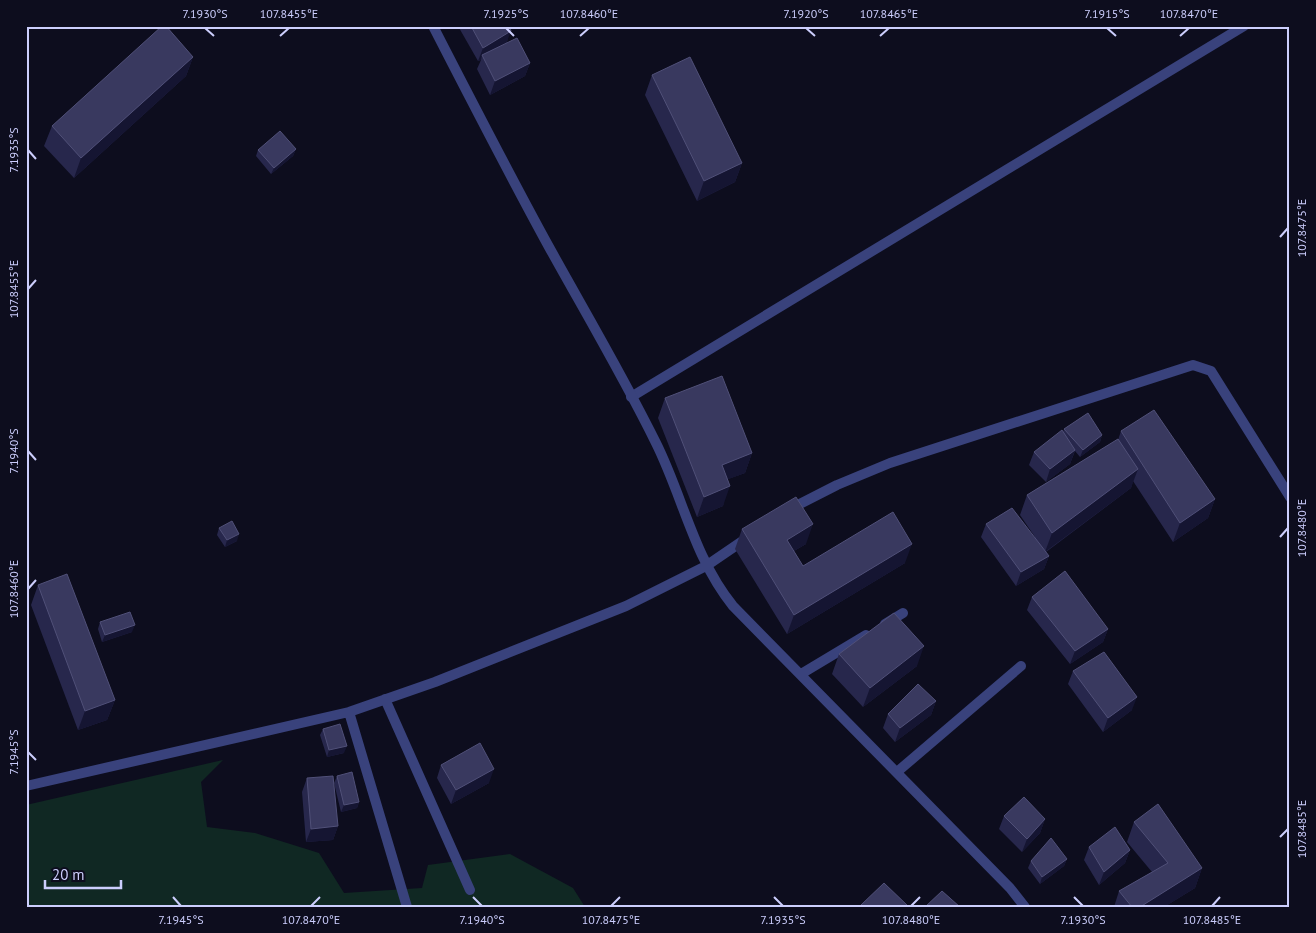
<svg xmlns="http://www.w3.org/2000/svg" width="1316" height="933" viewBox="0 0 1316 933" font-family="'PT Sans',sans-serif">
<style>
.green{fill:#102823}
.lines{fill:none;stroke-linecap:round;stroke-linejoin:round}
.lane{stroke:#39427c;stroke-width:10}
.street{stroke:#39427c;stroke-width:10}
.wall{fill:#27274c}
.shaded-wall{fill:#151532}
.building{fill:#39395f;stroke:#505078}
.ticks{fill:none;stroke:#cccefd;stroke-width:2}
.neatline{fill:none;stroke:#cccefd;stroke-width:2}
.ticks-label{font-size:12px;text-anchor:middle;fill:#cccefd}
</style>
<rect width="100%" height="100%" fill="#0d0d1e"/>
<path class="green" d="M223 760 201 782 207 827 255 833 319 853 344 893 422 888 428 865 510 854 573 888 585 907H26V805Z"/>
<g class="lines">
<path class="lane" d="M631 397 1244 26"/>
<path class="street" d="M433 26C471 100 509 174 549 247 585 312 623 376 656 443 683 497 694 558 733 606L1010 888 1025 907
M790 509 837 485 890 463 1193 365 1211 371 1290 497
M885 624 903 613
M801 674 866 635
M385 699 470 890
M349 712 407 907
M897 772 1021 666
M26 786 349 712 435 682 626 606 706 566 747 538"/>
</g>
<path class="wall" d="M458 26H509L507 43 530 63 525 76 490 95 477 69 481 60 478 61Z
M193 57 186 76 74 178 44 146 52 126Z
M652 75 742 163 735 182 697 201 645 95Z
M296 149 293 156 271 174 256 156 258 150Z
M665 398 752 453 745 473 728 479 723 506 697 517 658 418Z
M1064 429 1102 435 1100 442 1080 457 1075 451 1070 464 1046 482 1029 465 1034 452 1063 432Z
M1121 431 1215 499 1208 518 1173 542 1133 481 1131 488 1046 552 1049 556 1044 569 1016 586 981 537 986 524 1035 537 1020 515 1027 495 1118 440Z
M219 528 237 541 225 547 217 535Z
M742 529 806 544 794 551 803 566 905 563 787 634 735 549Z
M38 585 115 700 107 720 78 730 31 605Z
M1032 597 1108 629 1103 642 1070 664 1027 610Z
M100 622 132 632 102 642 98 629Z
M839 654 917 666 863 707 832 674Z
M1073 671 1132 710 1103 732 1068 684Z
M936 701 931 715 895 742 883 728 888 714Z
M323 729 344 753 327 757 320 735Z
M441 765 489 783 451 804 437 778Z
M337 776 359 802 357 808 341 812 334 783Z
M307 778 338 826 333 840 306 842 302 792Z
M1004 816 1045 819 1040 833 1022 852 999 829Z
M1134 822 1202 868 1195 888 1164 907H1114L1119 891 1152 872 1127 842Z
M1089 847 1130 850 1125 863 1099 885 1084 860Z
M1067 859 1064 866 1040 884 1028 868 1031 861Z"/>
<path class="shaded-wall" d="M511 31 506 44 482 55 481 60 478 61 483 48Z
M193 57 186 76 74 178 81 158Z
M530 63 525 76 490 95 495 81Z
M296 149 293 156 271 174 274 168Z
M742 163 735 182 697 201 704 181Z
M1102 435 1100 442 1080 457 1083 450Z
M1075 450 1070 464 1046 482 1050 469Z
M752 453 745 473 715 484 722 465Z
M1138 469 1131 488 1045 552 1052 533Z
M730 486 723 506 697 517 704 497Z
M1215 499 1208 518 1173 542 1180 523Z
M813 524 806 544 780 559 787 540Z
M239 534 237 541 225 547 227 540Z
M912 544 905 563 787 634 794 615Z
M1049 556 1044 569 1016 586 1021 572Z
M135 625 132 632 102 642 105 635Z
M1108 629 1103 642 1070 664 1075 651Z
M924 646 917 666 863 707 870 688Z
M1137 697 1132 710 1103 732 1108 718Z
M115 700 107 720 78 730 85 711Z
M936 701 931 715 895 742 900 728Z
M347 746 344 753 327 757 329 750Z
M494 769 489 783 451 804 456 790Z
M359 802 357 808 341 812 344 805Z
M1045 819 1040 833 1022 852 1027 839Z
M338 826 333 840 306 842 311 829Z
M1130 850 1125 863 1099 885 1104 872Z
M1067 859 1064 866 1040 884 1042 877Z
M1202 868 1195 888 1164 907H1140Z"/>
<path class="building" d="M162 26H166L193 57 81 158 52 126Z
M471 26H509L511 31 483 48Z
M517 38 530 63 495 81 482 55Z
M690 57 742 163 704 181 652 75Z
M280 131 296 149 274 168 258 150Z
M722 376 752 453 722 465 730 486 704 497 665 398Z
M1154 410 1215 499 1180 523 1121 431Z
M1088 413 1102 435 1083 450 1064 429Z
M1062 430 1075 450 1050 469 1034 452Z
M1118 439 1138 469 1052 533 1027 495Z
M796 497 813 524 787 540 803 566 893 512 912 544 794 615 742 529Z
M1012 508 1049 556 1021 572 986 524Z
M232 521 239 534 227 540 219 528Z
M1065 571 1108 629 1075 651 1032 597Z
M67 574 115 700 85 711 38 585Z
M130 612 135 625 105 635 100 622Z
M894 613 924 646 870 688 839 654Z
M1104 652 1137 697 1108 718 1073 671Z
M918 684 936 701 900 728 888 714Z
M340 724 347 746 329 750 323 729Z
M480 743 494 769 456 790 441 765Z
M352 772 359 802 344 805 337 776Z
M333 776 338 826 311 829 307 778Z
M1024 797 1045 819 1027 839 1004 816Z
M1158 804 1202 868 1140 907H1132L1119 891 1168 863 1134 822Z
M1115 827 1130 850 1104 872 1089 847Z
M1051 838 1067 859 1042 877 1031 861Z
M884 883 908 906 862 907 861 905Z
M942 891 960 907H925Z"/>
<path class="ticks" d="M205 28 214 36M506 28 514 36M806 28 815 36M1107 28 1116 36M280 36 289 28M580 36 589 28M880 36 889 28M1180 36 1189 28M28 150 36 159M1280 237 1288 228M28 289 36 280M28 451 36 460M1280 537 1288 528M28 589 36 580M28 752 36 760M1280 837 1288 829M173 897 181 906M473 897 482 906M774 897 783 906M1074 897 1083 906M311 906 320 897M611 906 620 897M911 906 920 897M1212 906 1220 897"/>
<rect width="1316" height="933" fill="none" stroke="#0d0d1e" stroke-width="55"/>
<path d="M45 880v8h76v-8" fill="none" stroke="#cccefd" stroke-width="2.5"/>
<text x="52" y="880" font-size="15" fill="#cccefd" stroke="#0d0d1e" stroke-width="4" paint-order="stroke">20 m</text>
<rect x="28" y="28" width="1260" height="878" class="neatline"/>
<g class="ticks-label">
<text x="205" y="18">7.1930°S</text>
<text x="289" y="18">107.8455°E</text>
<text x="506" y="18">7.1925°S</text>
<text x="589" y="18">107.8460°E</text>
<text x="806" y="18">7.1920°S</text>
<text x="889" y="18">107.8465°E</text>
<text x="1107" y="18">7.1915°S</text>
<text x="1189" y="18">107.8470°E</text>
<text transform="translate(14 150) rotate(-90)" y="4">7.1935°S</text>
<text transform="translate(1302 228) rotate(-90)" y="4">107.8475°E</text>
<text transform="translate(14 289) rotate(-90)" y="4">107.8455°E</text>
<text transform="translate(14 451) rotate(-90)" y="4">7.1940°S</text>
<text transform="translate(1302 528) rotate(-90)" y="4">107.8480°E</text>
<text transform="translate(14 589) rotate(-90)" y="4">107.8460°E</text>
<text transform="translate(14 752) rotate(-90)" y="4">7.1945°S</text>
<text transform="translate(1302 829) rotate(-90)" y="4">107.8485°E</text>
<text x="181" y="924">7.1945°S</text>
<text x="311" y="924">107.8470°E</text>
<text x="482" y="924">7.1940°S</text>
<text x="611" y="924">107.8475°E</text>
<text x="783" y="924">7.1935°S</text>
<text x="911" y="924">107.8480°E</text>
<text x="1083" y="924">7.1930°S</text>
<text x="1212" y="924">107.8485°E</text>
</g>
</svg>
